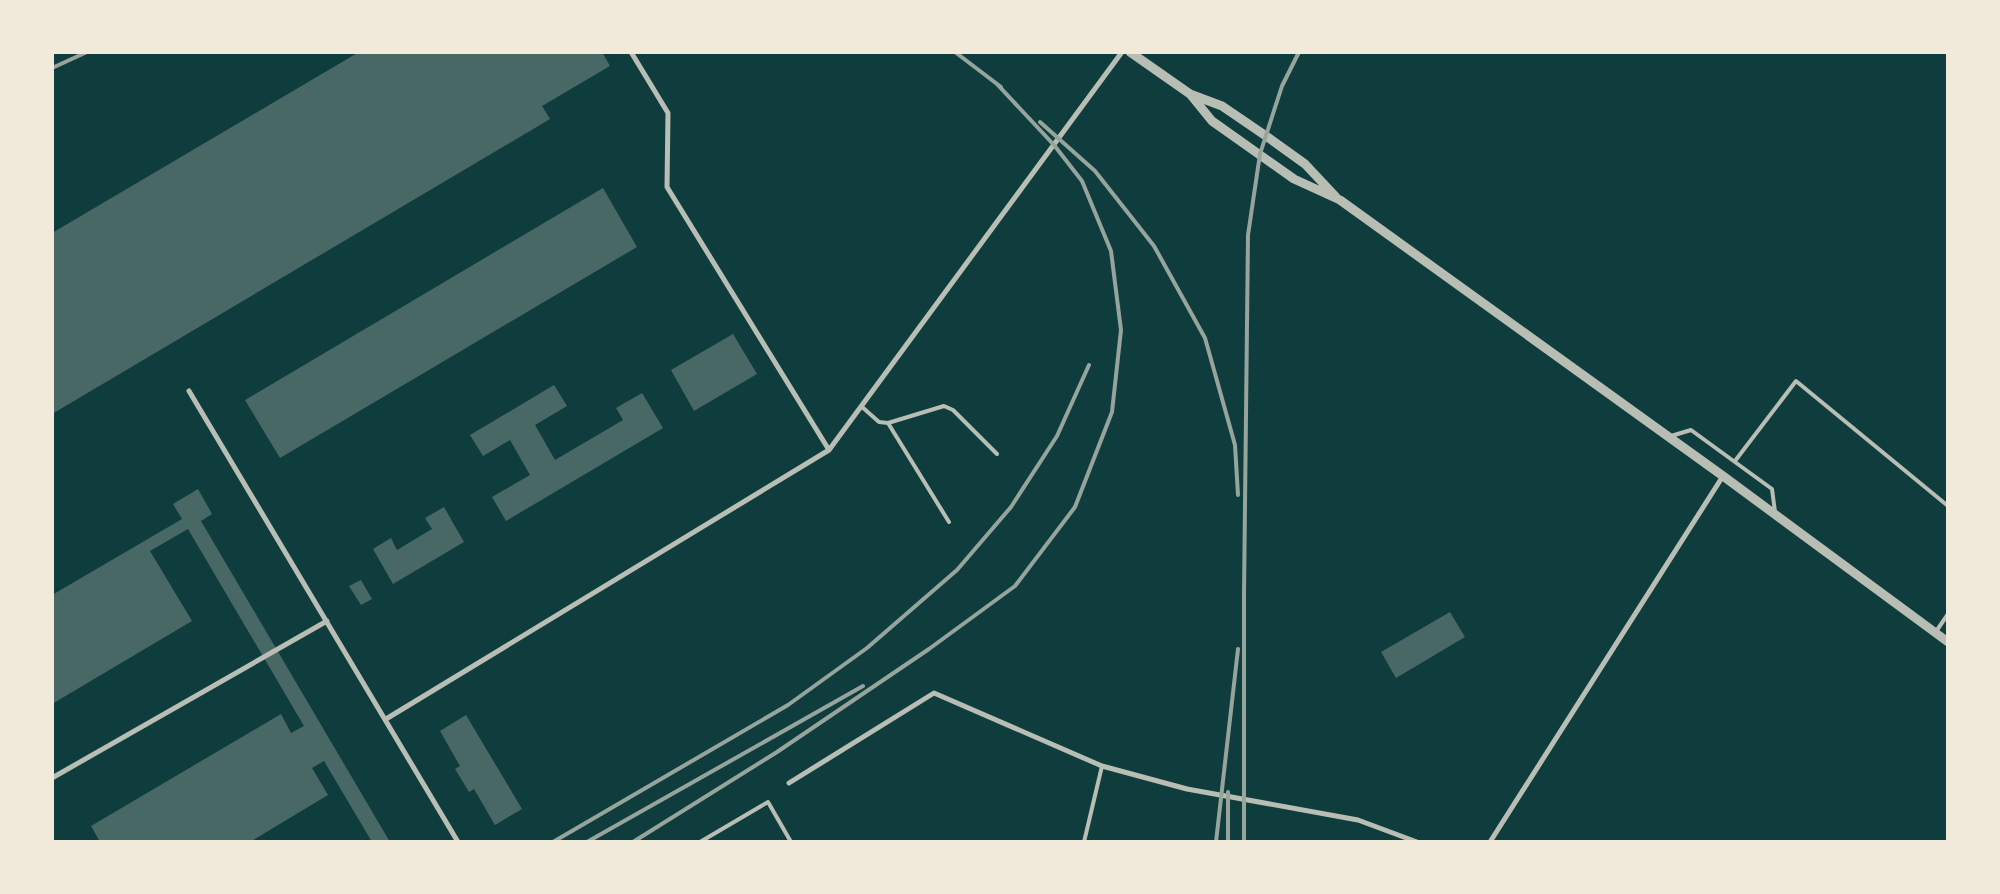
<svg xmlns="http://www.w3.org/2000/svg" width="2000" height="894" viewBox="0 0 2000 894" font-family="Overpass,sans-serif">
<style>
.building{fill:#486865}
.lines{fill:none;stroke-linecap:round;stroke-linejoin:round}
.service{stroke:#b8beb3;stroke-width:4}
.minor{stroke:#b8beb3;stroke-width:5}
.tertiary{stroke:#b8beb3;stroke-width:9}
.rail{stroke:#97a49c;stroke-width:4}
</style>
<rect width="100%" height="100%" fill="#0f3d3e"/>
<path class="building" d="M359 52H602L610 66 542 106 550 119 52 414V233Z
M603 188 637 247 280 458 245 400Z
M733 334 757 374 694 411 671 370Z
M554 385 567 406 535 425 555 460 623 420 616 408 642 393 663 428 506 521 492 497 530 475 510 440 483 456 470 435Z
M198 489 212 514 201 521 390 842H372L324 761 312 768 328 795 250 842H100L91 826 281 714 291 733 304 726 188 529 150 551 192 621 52 704V595L182 519 173 504Z
M444 507 464 542 393 584 373 549 391 538 397 550 432 529 425 518Z
M361 580 372 599 361 605 349 586Z
M1450 612 1465 637 1396 678 1381 652Z
M466 715 522 809 495 825 474 789 469 792 455 769 460 766 440 731Z"/>
<g class="lines">
<path class="service" d="M861 406 879 422 888 423 944 406 953 410 997 454
M888 423 949 522
M1671 436 1691 430 1772 489 1775 512
M1735 461 1796 381 1948 506
M1935 633 1948 614
M700 842 768 802 791 842
M1084 842 1102 766"/>
<path class="minor" d="M631 52 668 113 667 187 829 450
M189 391 458 842
M386 719 829 450 1122 52
M52 778 327 621
M789 783 934 693 1102 766 1187 789 1358 820 1417 842
M1490 842 1723 476"/>
<path class="tertiary" d="M1130 52 1190 94 1222 106 1266 136 1305 164 1336 197
M1190 94 1212 121 1294 179 1340 200 1723 476 1948 642"/>
<path class="rail" d="M955 52 1001 87
M52 68 87 52
M1040 122 1095 171 1154 246 1205 338 1235 445 1238 495
M1228 792V842
M553 842 788 705 867 648 957 570 1011 507 1057 436 1089 365
M587 842 863 686
M633 842 777 752 929 649 1015 586 1075 507 1112 412 1121 330 1111 251 1082 181 1054 145 996 83
M1216 842 1238 649
M1244 842V595L1248 235 1260 154 1282 86 1299 52"/>
</g>
<rect width="2000" height="894" fill="none" stroke="#f1e9da" stroke-width="108"/>
</svg>
